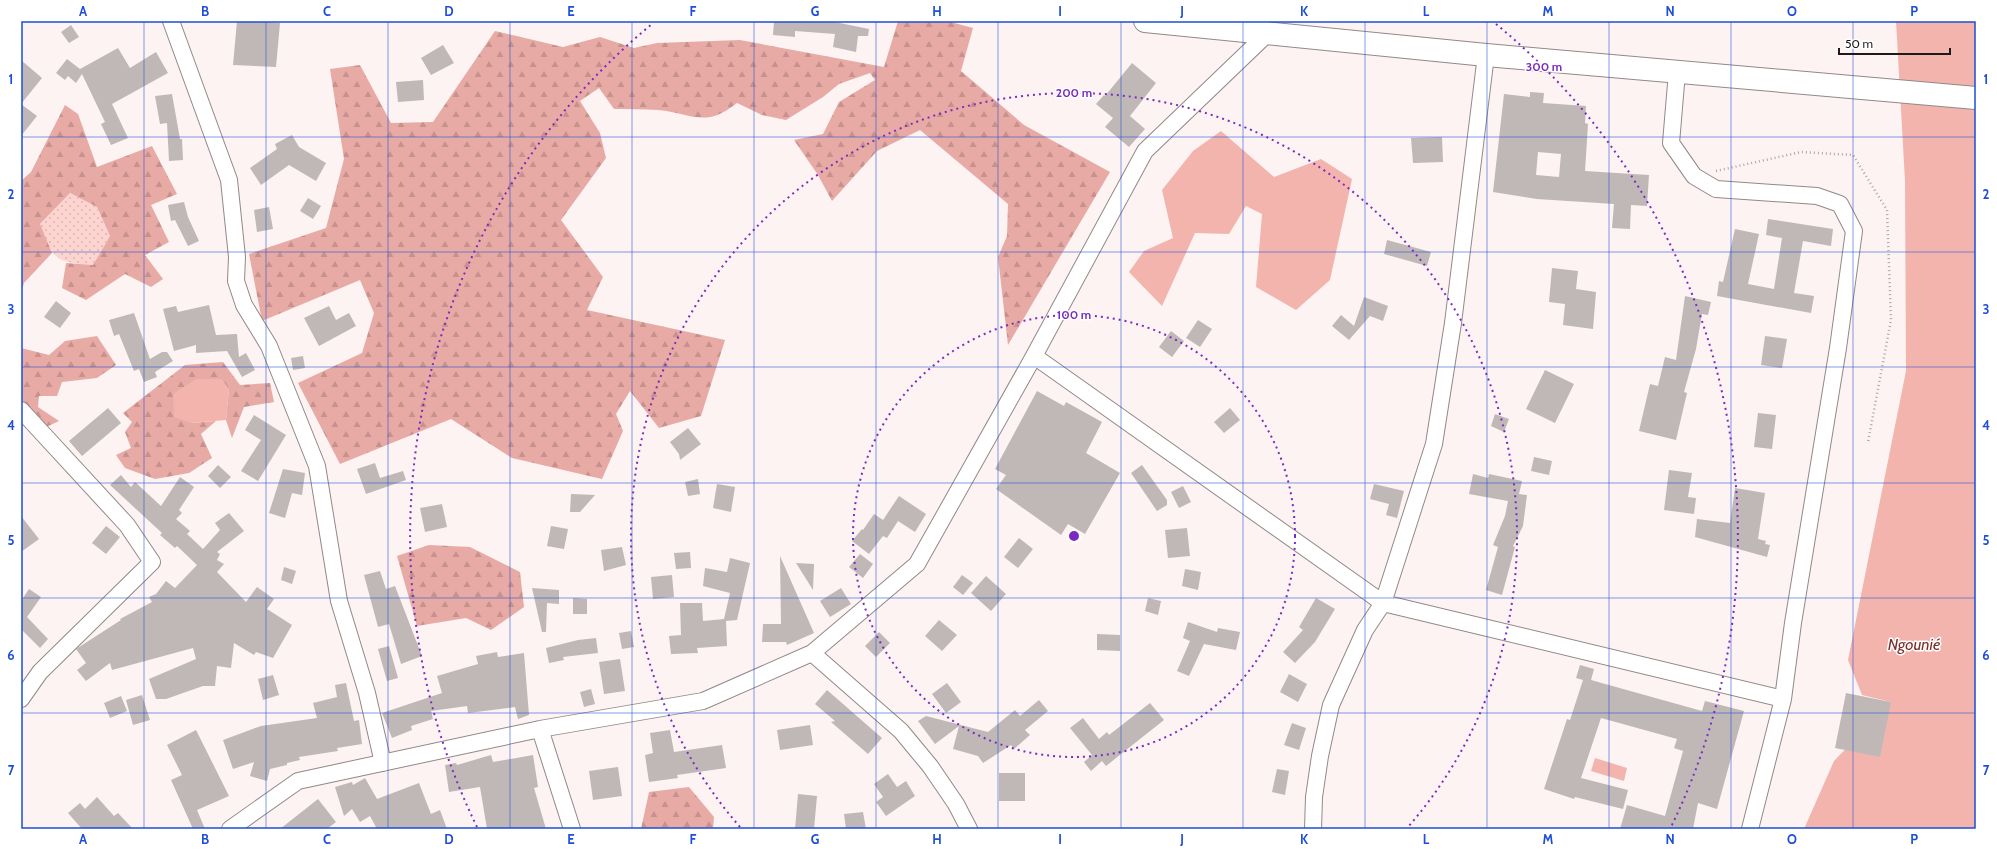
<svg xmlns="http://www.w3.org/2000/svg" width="1997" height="850" viewBox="0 0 1997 850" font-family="Cabin,sans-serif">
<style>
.grass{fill:url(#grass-dots)}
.forest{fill:url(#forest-firs)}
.water{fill:#f3b4ae}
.building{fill:#c0b8b7;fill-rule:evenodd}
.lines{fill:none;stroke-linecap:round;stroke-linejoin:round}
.street-casing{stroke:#918988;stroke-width:18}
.secondary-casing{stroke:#918988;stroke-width:24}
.path{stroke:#ada6a6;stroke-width:2.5;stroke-dasharray:1 3;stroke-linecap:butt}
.street{stroke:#fff;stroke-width:16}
.secondary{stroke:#fff;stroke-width:22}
.grid{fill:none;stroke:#1d4ed8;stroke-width:1;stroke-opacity:0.55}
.ring{fill:none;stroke:#7b2cbf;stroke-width:2;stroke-dasharray:2 4}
.labels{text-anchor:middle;stroke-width:3;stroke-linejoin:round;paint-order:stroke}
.water-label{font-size:16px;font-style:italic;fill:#782e2b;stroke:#fff}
.centre{fill:#7b2cbf;stroke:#fff;stroke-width:2}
.ring-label{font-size:12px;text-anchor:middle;font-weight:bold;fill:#7b2cbf;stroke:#fff;stroke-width:3;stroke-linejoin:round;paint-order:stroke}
.neatline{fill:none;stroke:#1d4ed8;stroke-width:1.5}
.grid-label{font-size:13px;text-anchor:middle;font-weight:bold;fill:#1d4ed8}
</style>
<defs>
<pattern id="grass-dots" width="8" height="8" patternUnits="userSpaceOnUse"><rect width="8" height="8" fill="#fdd4d0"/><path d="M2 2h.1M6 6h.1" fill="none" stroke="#d8b5b2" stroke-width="1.8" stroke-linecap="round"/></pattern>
<pattern id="forest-firs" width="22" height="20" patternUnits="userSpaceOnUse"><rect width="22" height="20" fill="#e8aaa4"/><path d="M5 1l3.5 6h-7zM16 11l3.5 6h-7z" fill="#c7928d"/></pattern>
</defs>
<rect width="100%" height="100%" fill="#fcf3f2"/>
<path class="grass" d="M70 193 97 207 110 236 93 265C54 262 55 260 39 225Z"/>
<path class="forest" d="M898 21H947L973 28 961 71 1024 125 1110 172 1008 345 998 257 1007 236 1008 204 920 130 877 151 832 201 818 175 794 140 823 134 839 102 875 80 870 73 839 84 823 97 786 120 762 115 737 103C705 129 692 113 658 110 643 109 629 109 614 109L599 88 580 101 600 133 606 158 561 220 603 277 587 310 725 340 701 416 659 428 630 391 616 414 623 431 602 479 512 458 451 419 340 464 298 383 362 353 374 313 360 280 262 321 249 254 326 228 344 159 330 69 360 65 391 123 433 122 495 31 563 47 600 37 634 48 657 43 740 40 884 67Z
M65 105 78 114 97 167 152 146 177 194 151 205 169 242 145 255 163 279 151 287 125 274 86 300 62 288 66 263 93 265 110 236 97 207 70 193 40 224 52 253 24 283 21 293V181L31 172Z
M97 336 116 365 97 378 62 382 57 396H39L38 407 59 421 44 428 21 399V348L49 355 65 341Z
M223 362 240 385 270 383 274 402 244 407 232 438 226 420 229 389 191 423 216 421 201 434 212 458 189 473 155 479 125 468 116 455 131 448 125 432 132 422 123 413 185 365Z
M429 545 470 547 520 572 524 607 491 630 466 618 417 626 397 556Z
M689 787 714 817 713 829H641L649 792Z"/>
<path class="water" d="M1896 21H1976V829H1804L1834 761 1891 702 1862 695 1848 660 1906 371 1905 181Z
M1221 131 1274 177 1321 159 1352 179 1330 280 1296 310 1256 287 1262 214 1246 206 1229 234 1195 233 1162 306 1129 272 1144 251 1173 238 1162 190 1193 151Z
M196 379H222L229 389 226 420 191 423 174 417 173 394Z
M1595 758 1627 768 1624 781 1591 771Z"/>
<path class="building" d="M237 21 280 23 276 67 233 65Z
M774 21H830L869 29 868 36H858L856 52 833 47 835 34 795 31V37L773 35Z
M71 25 79 37 69 43 61 32Z
M443 45 454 63 431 75 421 58Z
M118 48 130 68 156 52 168 73 112 104 128 138 111 145 101 124 105 122 82 74 76 83 68 76 65 80 56 73 67 59 80 69Z
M21 60 42 78 21 104 37 116 21 136Z
M1132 63 1156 83 1130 116 1145 129 1129 147 1105 127 1113 118 1096 104 1104 95 1105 96Z
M423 80 424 100 398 102 396 82Z
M1530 92 1544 93 1543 103 1586 106 1585 123 1588 124 1585 171 1649 175 1647 206 1631 205 1630 229 1612 228 1614 204 1537 199 1493 192 1504 94 1530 97ZM1538 152 1561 154 1559 177 1536 175Z
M172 94 180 139H182L183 160 169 161 167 123 160 124 155 96Z
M292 135 299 147 326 163 316 181 289 165 261 185 250 168 277 149 275 144Z
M1442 137 1443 162 1413 163 1411 138Z
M308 198 321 206 313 219 300 211Z
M184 202 188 217 199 241 188 246 175 220 171 221 168 205Z
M269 207 273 229 257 232 254 210Z
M1768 219 1833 229 1831 246 1803 241 1794 293 1814 296 1811 313 1717 296 1719 281 1723 282 1735 229 1759 234 1748 284 1774 289 1782 238 1766 235Z
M1387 240 1431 252 1427 266 1384 254Z
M1552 268 1578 271 1576 289 1596 292 1593 329 1563 325 1565 304 1549 302Z
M1685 296 1711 302 1708 315 1702 314 1696 349 1684 392 1687 393 1676 440 1639 431 1650 384 1658 386 1665 357 1676 360Z
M1364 297 1388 306 1383 321 1370 316 1349 340 1332 326 1341 315 1354 326Z
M56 301 71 313 60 328 44 317Z
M209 305 216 335 237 334 239 357 246 353 255 370 242 377 227 351 196 353V345L174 351 163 309 176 306 178 312Z
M329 306 336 320 349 313 356 326 319 346 304 318Z
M134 313 150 359 162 352H167L173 361 155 372 157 377 144 382 139 369 134 371 119 334 114 336 109 320Z
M1198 320 1212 329 1200 347 1186 338Z
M1171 331 1184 341 1172 357 1159 347Z
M1765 336 1787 339 1782 368 1761 365Z
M303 356 305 368 293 370 291 358Z
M1545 370 1574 384 1555 423 1526 409Z
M1037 391 1064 406 1066 402 1102 422 1086 453 1120 473 1085 534 1068 524 1061 535 996 489 1006 475 995 469Z
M108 408 121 423 82 456 69 441Z
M1230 408 1240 420 1224 433 1214 422Z
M1758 413 1776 415 1772 449 1754 447Z
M1495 414 1509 419 1504 432 1491 426Z
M254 415 286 435 258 481 241 471 261 440 245 430Z
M688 428 701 444 680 460 679 454 670 442Z
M1534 457 1552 461 1549 475 1531 471Z
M375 463 380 478 403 471 406 480 366 494 357 469Z
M218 465 231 477 220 488 208 476Z
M1142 465 1167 500V505L1157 511 1131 473Z
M283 469 305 473 302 495 292 493 285 518 269 513Z
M1669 470 1692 473 1688 497 1696 498 1694 514 1664 510Z
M1473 474 1488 478 1489 474 1522 481 1519 494 1527 495 1523 526 1513 546 1515 547 1502 595 1486 590 1498 547 1493 545 1505 516 1508 501 1469 494Z
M121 475 131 487 135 482 161 506 180 477 194 487 179 510 182 513 176 519 190 531 187 534 203 549 220 530 215 523 229 513 244 531 217 552 220 554 217 560 224 564 217 572 246 602 257 587 274 599 267 609 292 625 273 658 256 652 254 655 234 643 231 668 217 666 215 686H203L166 699H156L149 679 196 659 193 648 112 670 110 663 86 681 77 670 86 663 76 649 121 620 120 619 152 602 149 597 156 594 166 581 175 588 197 565 177 546 175 548 160 535 162 533 110 485Z
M698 479 700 494 688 496 685 482Z
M717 484 735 487 731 512 713 508Z
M1374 484 1404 491 1397 518 1386 515 1389 504 1370 499Z
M1183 486 1191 502 1179 508 1171 492Z
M1735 488 1765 493 1758 539 1766 541 1765 544 1770 545 1767 557 1695 537 1697 519 1730 523Z
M571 494 595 495 580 512H570Z
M899 496 926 514 915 532 898 521 887 538 883 536 869 554 852 541 862 529 863 530 874 514 883 520Z
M442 504 447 527 425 532 420 508Z
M21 516 39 539 21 552Z
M106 526 120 537 106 554 92 543Z
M551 526 568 529 564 549 547 546Z
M1187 528 1190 556 1168 558 1165 530Z
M1019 538 1033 549 1018 568 1004 557Z
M622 547 626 565 604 571 601 550Z
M690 552 691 568 676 569 674 553Z
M860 554 873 564 863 578 849 567Z
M780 556 814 633 787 645 786 642H762L763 624H781Z
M730 558 750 563 737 620 726 621 727 646 697 648 698 653 671 654 669 636 681 635 680 603H702L703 621 724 619 730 593 703 586 705 568 727 572Z
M796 563 814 564 813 590Z
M284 567 296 571 292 584 281 580Z
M1185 569 1201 572 1198 590 1182 586Z
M380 571 386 589 395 586 422 656 401 664 389 624 378 627 364 575Z
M672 575 674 597 653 599 651 577Z
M962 575 973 583 963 595 953 587Z
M986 576 1006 594 991 611 971 593Z
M532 588 559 590V604L547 603 546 632H542Z
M841 588 851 604 830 617 820 601Z
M29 589 41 597 27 617 48 639 40 648 21 629V601Z
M573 598 587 599V614H573Z
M1148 598 1161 601 1158 615 1145 611Z
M1316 598 1335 609 1315 642 1295 663 1283 652 1303 630 1299 627Z
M939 620 957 635 942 651 925 636Z
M1188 622 1217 632 1218 628 1240 632 1236 650 1204 644 1189 676 1177 671 1190 641 1183 638Z
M631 631 634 647 622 649 619 633Z
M879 632 890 643 876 657 865 646Z
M1097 634 1120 635V651L1097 650Z
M596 638 598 653 563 657 564 660 549 663 546 648 578 640Z
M389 646 398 678 387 681 378 649Z
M497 652 498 657 524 653 529 715 518 719 515 707 468 713 467 706 431 711 433 719 411 726 412 730 392 738 382 713 442 693 437 676 478 664 476 656Z
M620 659 625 691 604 694 599 662Z
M1580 665 1594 669 1591 680 1702 711 1705 701 1744 711 1717 809 1698 803 1693 829H1620L1627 805 1665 816 1683 751 1674 748 1677 739 1601 718 1581 778 1628 790 1623 809 1575 797 1574 799 1544 789 1567 719 1570 720 1583 680 1576 678Z
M1289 674 1307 684 1298 702 1280 692Z
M273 675 279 695 263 700 258 679Z
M346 683 354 721 359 720 362 744 337 748 338 751 299 757 300 760 287 763V765L270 769 267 781 250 776 254 762 233 769 223 740 261 726 317 718 313 703 337 697 335 685Z
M947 683 961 702 946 713 932 694Z
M591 689 595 704 584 707 580 692Z
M827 690 882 738 868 754 831 722 835 721 815 704Z
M1846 693 1891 702 1880 757 1835 748Z
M142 695 150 720 133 725 126 700Z
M121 696 127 711 110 718 104 703Z
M1039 700 1048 711 1025 730 1030 735 1014 749 1011 745 983 763 978 756 953 749 959 726 935 744 918 721 926 716 988 732 1015 710 1020 716Z
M1150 703 1164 720 1106 766 1102 761 1091 771 1084 762 1092 755 1070 728 1083 718 1099 739 1107 732 1109 735Z
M1292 723 1306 728 1299 750 1284 745Z
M810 725 813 745 780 750 777 730Z
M196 730 229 796 197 810 205 829H193L171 780 182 775 167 745Z
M670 730 674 752 722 745 726 768 677 775 678 778 649 782 645 755 653 753 650 733Z
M491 755 493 762 533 755 538 787 534 788 546 829H487L480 787 449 792 445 765 456 763 457 765Z
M618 767 622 796 593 800 589 771Z
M1277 769 1289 771 1285 795 1272 792Z
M999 773H1025V801H999Z
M888 774 897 787 906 781 915 796 886 816 876 802 883 797 874 784Z
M365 778 377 799 419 783 431 814 440 810 447 829H377L370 816 360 822 352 809 344 816 335 787 352 782 353 785Z
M798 794 817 796 814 829H795Z
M97 797 114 816 118 813 133 829H82L68 813 80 803 85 809Z
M318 799 336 822 327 829H280Z
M863 812 866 829H846L844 814Z"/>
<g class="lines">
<defs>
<path id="street" d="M171 21 229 180 237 257 236 281 244 305 269 346 317 466 339 601 367 693 383 763
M1677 72 1671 143 1694 176 1716 189 1817 196 1840 204 1854 231 1838 348 1793 623 1783 699 1750 829
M1034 356 1383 603 1783 699
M21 410 127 525 152 562 40 672 21 699
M812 653 901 731 930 766 956 804 969 829
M540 729 572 829
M230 829 298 781 540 729 703 701 812 653 917 564 1034 356 1145 151 1268 33
M1313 829 1314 797 1320 756 1331 705 1365 630 1383 603 1434 444 1453 323 1486 55"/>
<path id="secondary" d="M1145 21 1486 55 1976 98"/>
</defs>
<use href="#street" class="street-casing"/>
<use href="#secondary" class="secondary-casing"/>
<path class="path" d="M1716 171 1801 152 1853 155 1887 210 1891 320 1868 442"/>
<use href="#street" class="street"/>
<use href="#secondary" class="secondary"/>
</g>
<path class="grid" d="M144 21V829M266 21V829M388 21V829M510 21V829M632 21V829M754 21V829M876 21V829M998 21V829M1121 21V829M1243 21V829M1365 21V829M1487 21V829M1609 21V829M1731 21V829M1853 21V829M21 137H1976M21 252H1976M21 367H1976M21 483H1976M21 598H1976M21 713H1976"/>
<g class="ring">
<circle cx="1074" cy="536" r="221"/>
<path d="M740 827A443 443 0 1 1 1408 827"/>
<path d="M477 827A664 664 0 0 1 652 24M1496 24A664 664 0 0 1 1671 827"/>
</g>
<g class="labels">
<g class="water-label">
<text x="1914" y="650">Ngounié</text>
</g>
</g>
<circle cx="1074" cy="536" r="6" class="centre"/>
<g class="ring-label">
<text x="1544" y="71">300 m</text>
<text x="1074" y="97">200 m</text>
<text x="1074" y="319">100 m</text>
</g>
<rect width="1997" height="850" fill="none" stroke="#ffffff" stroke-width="44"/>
<path d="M1839 48v6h111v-6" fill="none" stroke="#1d1a1a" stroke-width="2"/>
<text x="1845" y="48" font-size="12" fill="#1d1a1a" stroke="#ffffff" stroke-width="3" paint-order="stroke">50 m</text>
<rect x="22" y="22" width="1953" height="806" class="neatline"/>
<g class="grid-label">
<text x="83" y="16">A</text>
<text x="205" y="16">B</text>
<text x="327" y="16">C</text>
<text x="449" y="16">D</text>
<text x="571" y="16">E</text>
<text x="693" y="16">F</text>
<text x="815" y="16">G</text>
<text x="937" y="16">H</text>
<text x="1060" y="16">I</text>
<text x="1182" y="16">J</text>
<text x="1304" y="16">K</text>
<text x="1426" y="16">L</text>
<text x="1548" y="16">M</text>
<text x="1670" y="16">N</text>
<text x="1792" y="16">O</text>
<text x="1914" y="16">P</text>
<text x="11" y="84">1</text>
<text x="1986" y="84">1</text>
<text x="11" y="199">2</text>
<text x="1986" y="199">2</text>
<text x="11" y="314">3</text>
<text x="1986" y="314">3</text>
<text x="11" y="430">4</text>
<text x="1986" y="430">4</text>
<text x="11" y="545">5</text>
<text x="1986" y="545">5</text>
<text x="11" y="660">6</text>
<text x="1986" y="660">6</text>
<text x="11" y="775">7</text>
<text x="1986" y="775">7</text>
<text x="83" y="844">A</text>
<text x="205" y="844">B</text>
<text x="327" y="844">C</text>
<text x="449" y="844">D</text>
<text x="571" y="844">E</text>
<text x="693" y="844">F</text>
<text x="815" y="844">G</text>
<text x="937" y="844">H</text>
<text x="1060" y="844">I</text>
<text x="1182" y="844">J</text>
<text x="1304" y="844">K</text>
<text x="1426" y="844">L</text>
<text x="1548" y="844">M</text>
<text x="1670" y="844">N</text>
<text x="1792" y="844">O</text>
<text x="1914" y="844">P</text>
</g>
</svg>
